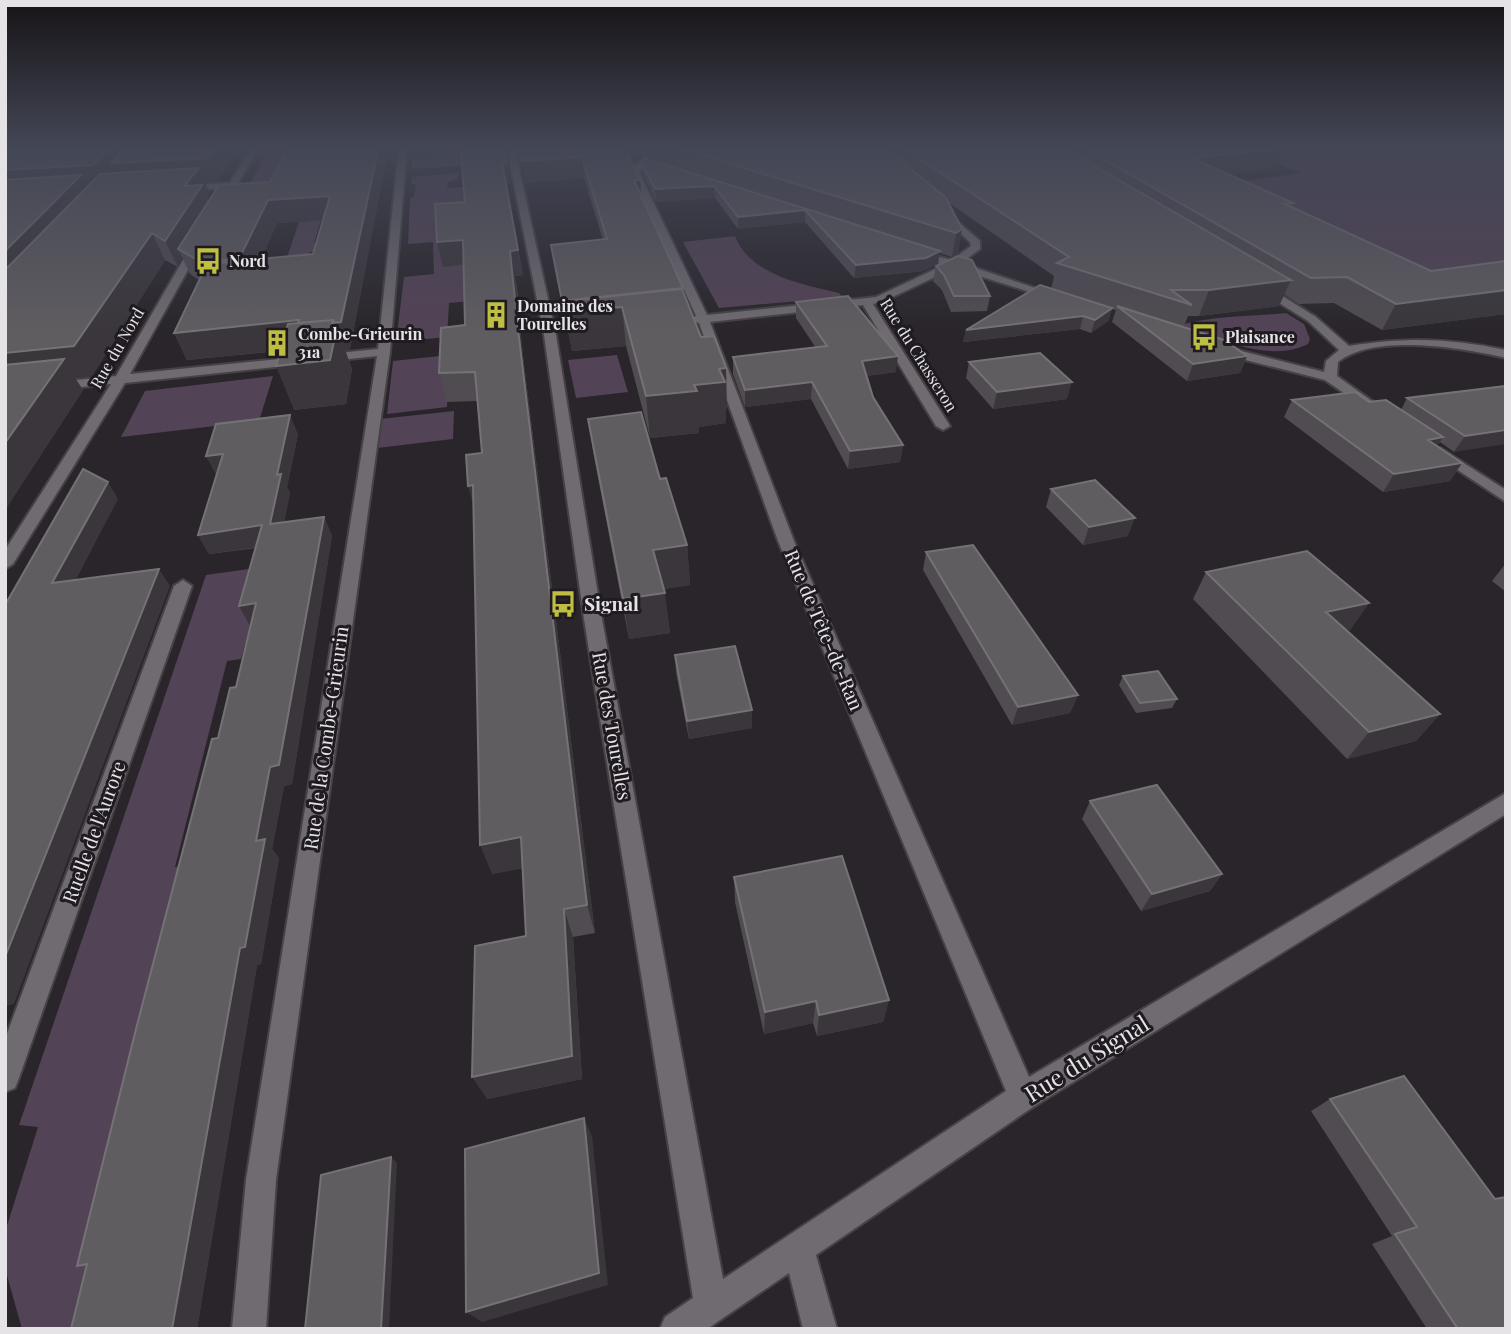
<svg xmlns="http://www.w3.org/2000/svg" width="1511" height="1334" viewBox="0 0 1511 1334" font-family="'Playfair Display',serif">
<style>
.green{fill:#534356}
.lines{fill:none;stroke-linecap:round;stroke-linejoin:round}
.minor-casing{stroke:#454145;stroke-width:4}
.minor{fill:#6f6b70;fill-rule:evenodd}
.wall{fill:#504c51;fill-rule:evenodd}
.shaded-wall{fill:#3a363b}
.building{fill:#605d61;stroke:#757276;stroke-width:2}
.labels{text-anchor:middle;stroke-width:6;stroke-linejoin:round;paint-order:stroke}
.far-poi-label{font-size:16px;font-weight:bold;fill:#e5e3e6;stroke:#1f1b20;text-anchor:start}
.far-street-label{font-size:16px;fill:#e5e3e6;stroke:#1f1b20}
.poi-label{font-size:19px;font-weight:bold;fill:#e5e3e6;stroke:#1f1b20;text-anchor:start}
.street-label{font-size:19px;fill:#e5e3e6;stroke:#1f1b20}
.near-street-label{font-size:23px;fill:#e5e3e6;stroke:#1f1b20}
</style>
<rect width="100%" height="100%" fill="#29252a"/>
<path class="green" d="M270 147H298L280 181 250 183Z
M1232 147H1506V261L1431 299 1227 183 1301 173Z
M459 151 460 166 412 169V160L416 158Z
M459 173 458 179 448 182 447 188 463 187 486 285 516 282 518 296 449 303 447 337 396 342 404 277 434 274 433 242 408 244 410 199 414 196 416 185 411 184 412 177Z
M321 220 314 243H323L321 251 309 252 303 274 279 282 299 222Z
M735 236C749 275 805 285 839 293L843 297 719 308 683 242Z
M1286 313 1304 324 1310 339 1308 344C1269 364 1217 337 1178 326 1212 315 1250 317 1286 313Z
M449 355 447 407 387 414 393 361Z
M617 355 628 392 576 398 568 360Z
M273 376 259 421 121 437 145 391Z
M454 411 453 439 377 448 380 419Z
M256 568 263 580 241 659 227 661 175 867 203 863 84 1329H22L5 1268V1232L38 1127 19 1125 206 575Z"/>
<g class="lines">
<defs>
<path id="minor" d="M252 147H260L223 208 215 206 227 188 182 191 178 188 182 185 230 183Z
M399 147H407L390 352 276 1180 266 1329H232L246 1180 377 356 125 383 13 564 5 569V550L111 384 5 395V387L116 376 194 241 199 238 204 241 130 374 378 349Z
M510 147H518V164L556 335 602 619 723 1279 1006 1091 778 541 699 323 688 320 696 316 631 172 639 161 646 163 639 172 707 315 876 297 944 265 911 254V250L952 260 971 246 970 242 939 213V209L942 208 980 241V249L961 263 1062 297 1052 299 954 268 882 302 873 304 950 426 943 430 936 426 863 305 710 322 794 541 1029 1077 1506 793V814L1033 1107 816 1255 837 1329H803L789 1273 707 1329H660L665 1317 693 1298 584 619 544 335 510 164Z
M1257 285H1265L1316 317 1349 346C1406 337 1449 338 1506 350V358C1462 348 1375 333 1338 362L1337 376 1379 406 1372 410 1367 409 1325 380 1218 353 1216 350 1222 346 1324 372 1326 361 1339 350 1308 321 1257 289Z
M1440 448 1506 490V502L1435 455 1433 452Z
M183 580 192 586 19 1078 15 1088 5 1092V1039L174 586Z"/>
</defs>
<use href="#minor" class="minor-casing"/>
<use href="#minor" class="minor"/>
</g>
<path class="wall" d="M5 147 217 181 205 182 209 192 206 195 209 201 270 182 288 147 395 160H386L350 349 345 350 352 369 346 404 294 410 280 351 187 360 174 333 199 280 190 274 183 259 178 267 165 260 92 376 75 378 83 390 5 510ZM323 220 313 254 261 259 277 223Z
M508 147 507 163 511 184H506L523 275 515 276 523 356 595 933 573 937 582 1079 487 1099 526 936 523 868 492 874 482 453 478 401 447 402 439 373 465 325 464 265 443 267 465 202 461 155 409 159Z
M519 147H795L799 151V147H1282L1285 148 1276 169 1228 174 1293 203 1291 207 1431 271 1506 261V314L1382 330 1334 303 1299 304 1284 294 1279 306 1199 316H1188L1184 327 1247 356 1240 373 1187 381 1112 322 1116 310 1112 309 1108 321 1091 333 1080 329 963 342 966 330 1051 289 1054 276 948 202 962 229 958 253 952 257 940 253 924 271 854 278 805 222 738 229 715 198 656 202 642 172 641 161 672 166 631 153 633 164 640 180 641 197 683 288 684 293 727 409H726V423L699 427V433L650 438 626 346 572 351 551 245 603 240 584 178 525 183Z
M936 266 990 296 987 311 951 312 942 290 933 281Z
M796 302 896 372 866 376 873 397 903 445 900 462 848 469 811 399 745 407 733 374V357L816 348 796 318Z
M969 362 1067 399 993 409 966 378Z
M1506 386 1454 452 1440 442 1437 446 1462 463 1450 481 1383 492 1284 417 1292 400 1369 402 1401 410 1407 398Z
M588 419 660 479 687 545 690 585 664 589 670 633 629 639 594 457Z
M298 434 287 487 290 493 284 522 324 517 332 536 292 784 284 786 272 849 279 858 261 964 257 965 197 1329H71L86 1269 77 1266 218 738 236 687 250 626 256 548 209 554 198 535 217 475 206 456Z
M1051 489 1128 536 1083 545 1046 507Z
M926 552 1078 695 1070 713 1012 725 923 570Z
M1506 563V592L1492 581Z
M1206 572 1369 603 1350 630 1347 631 1440 714 1416 741 1347 759 1193 599Z
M675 655 752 710V728L689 739 676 673Z
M1123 676 1177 699 1172 708 1136 713 1119 685Z
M1090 801 1222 874 1210 891 1141 911 1082 819Z
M734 877 889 1000 883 1022 817 1036 813 1023 764 1034 735 902Z
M1330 1099 1506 1329H1427L1372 1244 1392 1236 1311 1111Z"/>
<path class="shaded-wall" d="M5 147H243L217 181 205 182 209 192 206 195 212 209 178 249 183 259 178 267 165 241 191 202 5 296Z
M379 147H398L395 160H386L350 349 345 350 352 369 346 404 294 410 276 366 306 348 187 360 174 333 299 320Z
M405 147H462L463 155 409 159Z
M504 147H508L507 163 511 184H506L523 275 515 276 523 356 595 933 587 905 518 329 502 162Z
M629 147H631L633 165 627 152Z
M1285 148 1276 169 1185 179 1192 158Z
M582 157 584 178 525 183 521 161Z
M634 180H640L642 203Z
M714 186 715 198 656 202 655 189Z
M330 196 338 219 277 223 249 285 213 288 201 262 268 200Z
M805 210V222L738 229V217Z
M962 229 958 253 952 257 956 233Z
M152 233 165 260 92 376 75 378 83 390 5 510V353Z
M463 240 469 264 443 267 437 242Z
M940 251 938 264 924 271 854 278 856 265Z
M1291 280 1279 306 1199 316 1209 290Z
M683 288 685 314 622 307 626 346 572 351 562 301Z
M1506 290V314L1382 330 1396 304Z
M1112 308 1108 321 1091 333 1095 320Z
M1083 316 1080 329 963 342 966 330Z
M898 356 896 372 860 377 862 361Z
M1247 356 1240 373 1187 381 1193 364Z
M726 368 727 409H726V423L699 427V433L650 438 646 396 694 385 719 369Z
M812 382 811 399 745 407V390Z
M1072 382 1067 399 993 409 997 392Z
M290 415 298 434 287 487 290 493 280 543 270 524 277 475Z
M1506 430V444L1454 452 1465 436Z
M1443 437 1432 455 1428 440Z
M903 445 900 462 848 469 850 451Z
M223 454 233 473 216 475 206 456Z
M1462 463 1450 481 1383 492 1394 474Z
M108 482 118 499 65 601 52 583Z
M473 485 476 516 468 486Z
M324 517 332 536 292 784 284 786 272 849 279 858 261 964 257 965 197 1329H172L256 841 270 767Z
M1135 518 1128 536 1083 545 1089 527Z
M262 525 272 545 209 554 198 535Z
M687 545 690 585 658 590 653 550Z
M159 569 170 586 14 1004 5 1006V957Z
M665 593 670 633 629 639 623 599Z
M256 603 250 626 239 606Z
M1369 603 1350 630 1309 639 1326 612Z
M1078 695 1070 713 1012 725 1018 707Z
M752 710V728L689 739 687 721Z
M1440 714 1416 741 1347 759 1369 732Z
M521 837 532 866 492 874 480 845Z
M1222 874 1210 891 1141 911 1152 894Z
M564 909 573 937 582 1079 487 1099 472 1077Z
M889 1000 883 1022 817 1036 819 1015Z
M816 1001 813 1023 764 1034 765 1012Z
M584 1118 592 1136 608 1285 482 1322 466 1312Z
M391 1157 397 1163 389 1329H381Z"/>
<path class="building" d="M12 147H111L93 165 5 170V152Z
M126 147H217L207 158 111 163Z
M288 147H379L341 322 334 323 333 320 298 323 299 320 174 333 207 264 313 254 330 196 268 200 239 259 201 262 178 249 219 185 270 182Z
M460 147H504L507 162H502L518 250 510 251 518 329 587 905 564 909 572 1056 472 1077 475 946 526 936 521 837 480 845 473 485 468 486 466 455 482 453 475 372 439 373 441 328 465 325 463 240 437 242 435 204 465 202Z
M519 147H629L627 152 640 180H634L683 288 562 301 551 245 607 239 582 157 521 161Z
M675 147H795L799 151V147H879L896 157 946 198 962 229 956 233Z
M901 147H1062L1291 280 1209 290H1171L1192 305 1057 263 1069 257Z
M1082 147H1282L1285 148 1192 158 1293 203 1285 204 1431 271 1506 261V290L1396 304 1347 277 1311 278Z
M644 158 940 251 926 258 856 265 805 210 738 217 714 186 655 189 641 161Z
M199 168 184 186 202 185 165 241 152 233 74 346 5 353V270L100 174Z
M81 175 5 251V180Z
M958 256 972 260 990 296H954L944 275 936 266Z
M1040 285 1112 308 1095 320 1083 316 966 330Z
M682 289 701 337 714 336 726 368 719 369 725 382 694 385 697 391 646 396 622 307 565 312 563 301Z
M848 296 898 356 862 361 873 397 903 445 850 451 812 382 745 390 733 357 827 346 796 302Z
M1117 306 1224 340 1247 356 1193 364Z
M333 320 331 328 337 327 330 360 276 366 288 324Z
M1040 353 1072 382 997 392 969 362Z
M64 359 5 443V365Z
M1506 386V430L1465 436 1407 398Z
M1355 392 1369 402 1386 400 1443 437 1428 440 1462 463 1394 474 1292 400Z
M641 412 660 479 666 478 687 545 653 550 665 593 623 599 588 419Z
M290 415 277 475 281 474 270 524 324 517 279 765 270 767 256 841 265 839 245 947 240 948 172 1329H71L87 1264 77 1266 137 1025 212 739 218 738 230 688 236 687 256 603 239 606 262 525 198 535 223 454 206 456 216 424Z
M83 469 108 482 52 583 159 569 5 957V605Z
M1095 480 1135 518 1089 527 1051 489Z
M973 545 1078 695 1018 707 926 552Z
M1307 551 1369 603 1326 612 1440 714 1369 732 1206 572Z
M735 646 752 710 687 721 675 655Z
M1158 671 1177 699 1140 703 1123 676Z
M1157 785 1222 874 1152 894 1090 801Z
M842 856 889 1000 819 1015 816 1001 765 1012 734 877Z
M1404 1076 1495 1199 1506 1197V1329H1458L1395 1234 1417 1227 1330 1099Z
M584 1118 599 1273 466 1312 465 1149Z
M391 1157 381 1329H305L321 1175Z"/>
<linearGradient id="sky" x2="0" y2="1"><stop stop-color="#171417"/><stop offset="0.44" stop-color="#434655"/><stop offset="1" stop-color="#434655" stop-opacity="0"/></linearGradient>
<rect width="1511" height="334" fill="url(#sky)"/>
<defs>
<symbol id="bus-bare" viewBox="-9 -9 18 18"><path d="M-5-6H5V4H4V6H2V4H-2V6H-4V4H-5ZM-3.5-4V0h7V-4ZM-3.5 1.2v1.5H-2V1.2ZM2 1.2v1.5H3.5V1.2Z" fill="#bebf42" stroke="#1f1b20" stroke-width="2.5" paint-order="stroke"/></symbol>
<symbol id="building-bare" viewBox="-9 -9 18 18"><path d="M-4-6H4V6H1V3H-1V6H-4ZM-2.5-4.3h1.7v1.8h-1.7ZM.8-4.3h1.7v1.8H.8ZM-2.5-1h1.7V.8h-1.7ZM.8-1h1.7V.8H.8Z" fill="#bebf42" stroke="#1f1b20" stroke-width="2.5" paint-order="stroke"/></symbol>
</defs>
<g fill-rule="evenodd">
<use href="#bus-bare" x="189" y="242" width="38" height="38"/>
<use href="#building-bare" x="477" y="296" width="38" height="38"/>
<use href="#bus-bare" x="1185" y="318" width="38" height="38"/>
<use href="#building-bare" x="258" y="324" width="38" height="38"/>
<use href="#bus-bare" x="544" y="585" width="38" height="38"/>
</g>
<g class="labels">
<g class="far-poi-label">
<text x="229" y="267">Nord</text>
<text x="517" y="312">Domaine des<tspan x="517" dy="18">Tourelles</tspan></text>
<text x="298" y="340">Combe-Grieurin<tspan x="298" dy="18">31a</tspan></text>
<text x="1225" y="343">Plaisance</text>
</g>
<g class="far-street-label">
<text transform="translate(117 348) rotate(-60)" y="6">Rue du Nord</text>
<text transform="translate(919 355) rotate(58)" y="6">Rue du Chasseron</text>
</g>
<g class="poi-label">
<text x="584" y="611">Signal</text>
</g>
<g class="street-label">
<text transform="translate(824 630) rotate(67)" y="7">Rue de Tête-de-Ran</text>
<text transform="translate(612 726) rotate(80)" y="7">Rue des Tourelles</text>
<text transform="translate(326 738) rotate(-82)" y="7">Rue de la Combe-Grieurin</text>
<text transform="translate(94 832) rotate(-70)" y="7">Ruelle de l'Aurore</text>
</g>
<g class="near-street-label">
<text transform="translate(1087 1059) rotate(-32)" y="8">Rue du Signal</text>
</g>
</g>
<rect width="1511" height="1334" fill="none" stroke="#e5e3e6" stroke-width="14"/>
</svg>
